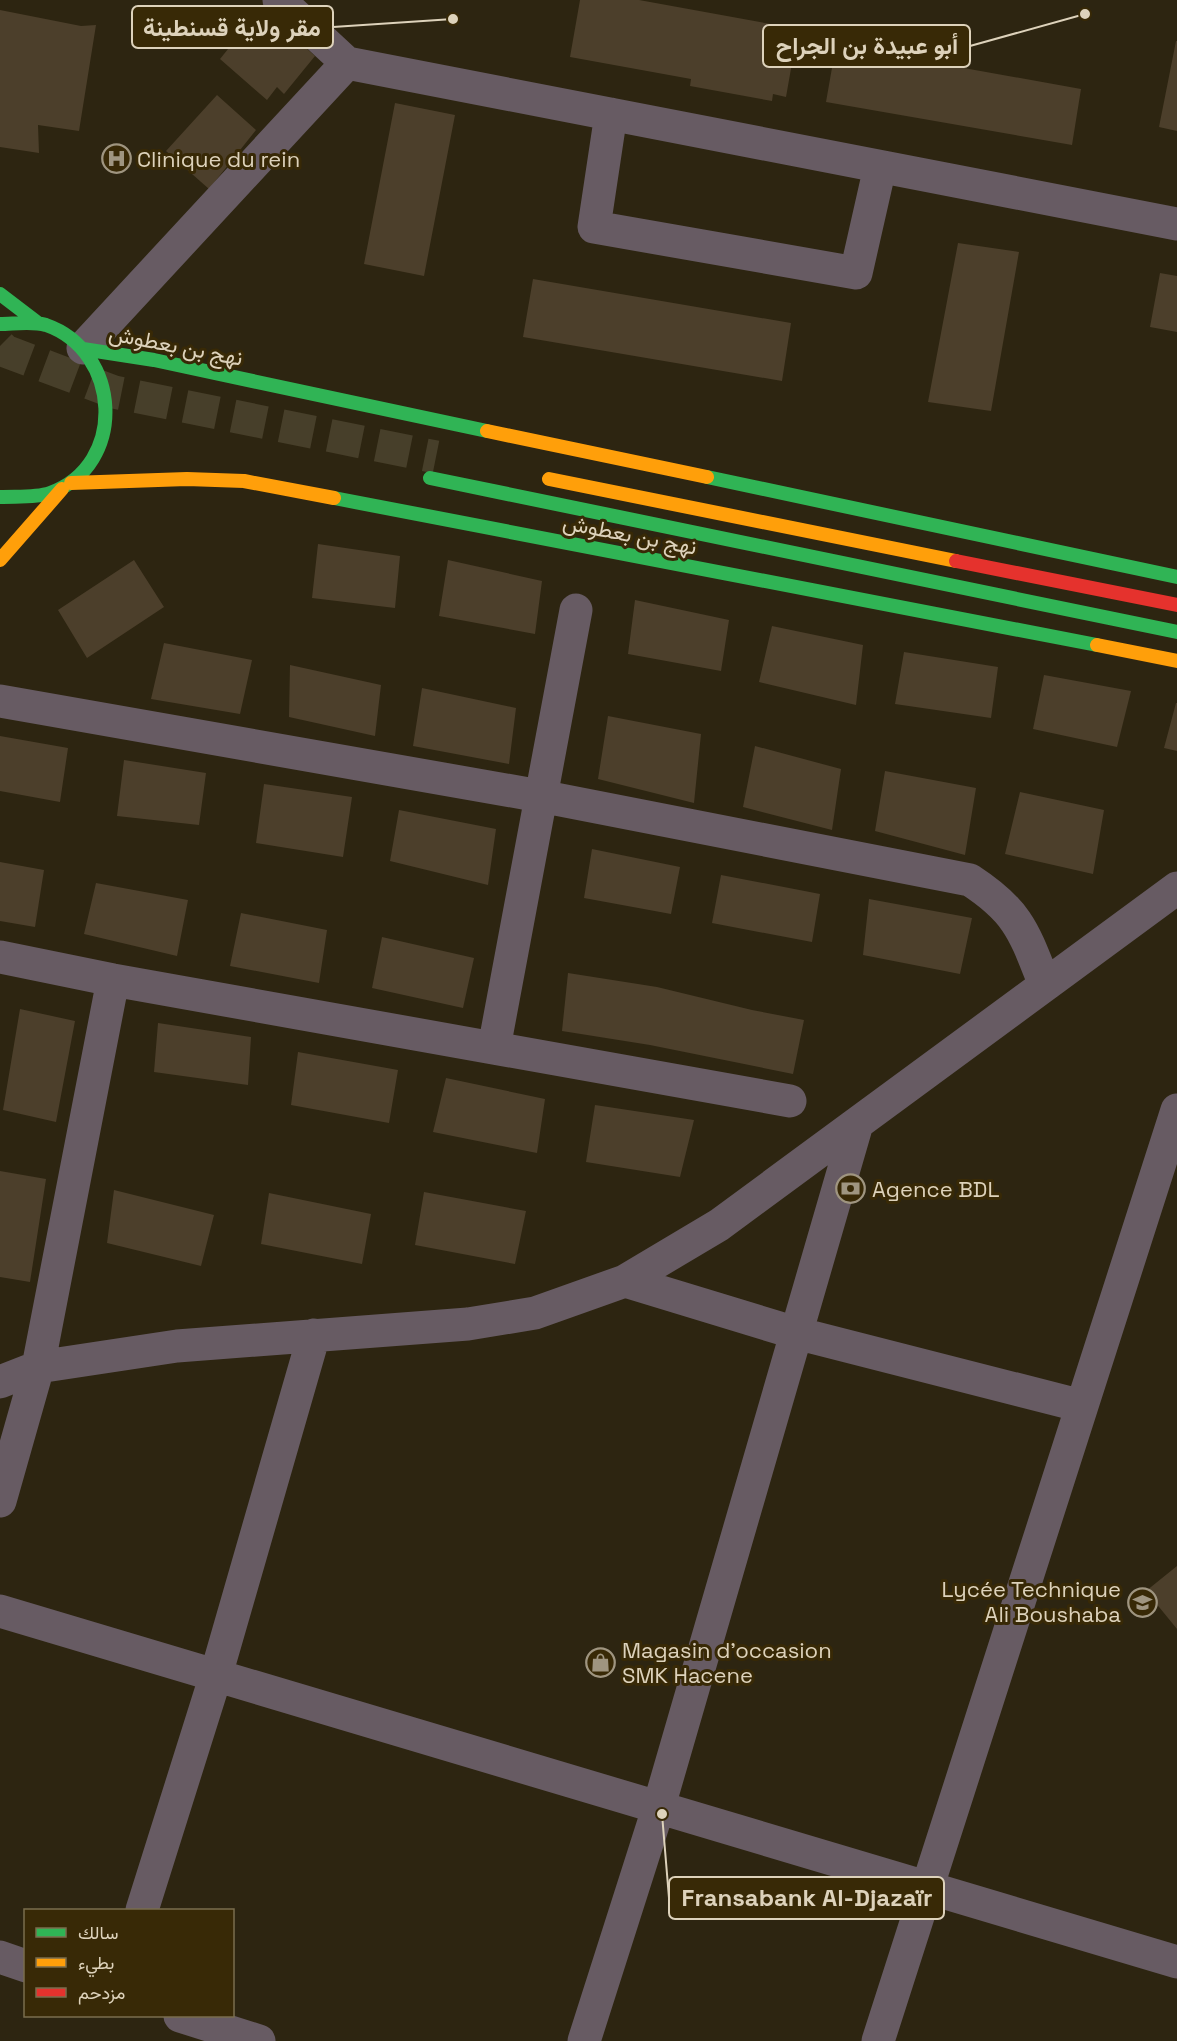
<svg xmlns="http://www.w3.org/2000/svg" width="1177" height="2041" viewBox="0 0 1177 2041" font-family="'Space Grotesk',Vazirmatn,sans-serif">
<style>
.building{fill:#4c3f2b}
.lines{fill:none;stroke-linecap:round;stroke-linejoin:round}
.primary-tunnel{stroke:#473f2a;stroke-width:33;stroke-dasharray:33 16;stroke-linecap:butt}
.street{stroke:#675b63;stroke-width:33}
.fast{stroke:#30b455;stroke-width:14}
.slow{stroke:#ff9f0a;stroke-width:14}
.jam{stroke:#e5322d;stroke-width:14}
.labels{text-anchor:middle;stroke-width:6;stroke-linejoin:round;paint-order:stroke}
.poi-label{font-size:22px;fill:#ddd2bb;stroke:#382906;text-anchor:start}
.street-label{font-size:22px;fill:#ddd2bb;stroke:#382906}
.leader{fill:none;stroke:#ddd2bb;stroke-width:2}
.callout-dot{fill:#ddd2bb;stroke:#382906;stroke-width:2}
.callout{fill:#382906;stroke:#ddd2bb;stroke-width:2}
.callout-label{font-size:24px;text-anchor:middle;font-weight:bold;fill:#ddd2bb}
</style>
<rect width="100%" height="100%" fill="#2d2511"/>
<path class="building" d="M580 0H639L798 29 786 97 773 94 772 101 690 86 691 79 570 57Z
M261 8 315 56 284 94 277 87 267 100 220 59Z
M0 10 81 26 96 25 79 131 38 125 39 153 0 147Z
M1176 41H1177V131L1159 127Z
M836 45 1081 89 1072 145 826 102Z
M217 95 256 130 209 189 166 151Z
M395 103 455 115 424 276 364 264Z
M958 243 1019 252 991 411 928 402Z
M1160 273 1177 276V332L1150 327Z
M533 279 791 323 782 381 523 337Z
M318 544 400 556 395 608 312 598Z
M134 560 164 607 87 658 58 610Z
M448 560 542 581 535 634 439 616Z
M635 600 729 620 721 671 628 654Z
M772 626 863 645 856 705 759 682Z
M164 643 252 660 240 714 151 699Z
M904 652 998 667 991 718 895 704Z
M290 665 381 685 375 736 289 717Z
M1044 675 1131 691 1117 747 1033 729Z
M422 688 516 708 509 764 413 746Z
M1176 703H1177V751L1164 748Z
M608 716 701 734 694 803 598 779Z
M0 736 68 748 60 802 0 791Z
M755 746 841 769 832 830 743 807Z
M124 760 206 773 199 825 117 816Z
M885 771 976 788 965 855 875 831Z
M264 784 352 797 343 857 256 843Z
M1020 792 1104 810 1093 874 1005 854Z
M399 810 496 829 488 885 390 861Z
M592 849 680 867 671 914 584 898Z
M0 862 44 870 35 927 0 921Z
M721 875 820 894 812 942 712 923Z
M96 883 188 900 177 956 84 934Z
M869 899 972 918 960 974 863 955Z
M241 913 327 930 319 983 230 966Z
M382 937 474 958 463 1008 372 988Z
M568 973 657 987 752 1010 804 1020 793 1074 650 1045 562 1031Z
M20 1009 75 1021 56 1122 3 1110Z
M158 1023 251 1037 248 1085 154 1072Z
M298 1052 398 1070 389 1123 291 1105Z
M446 1078 545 1099 537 1153 433 1132Z
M595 1105 694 1120 680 1177 586 1162Z
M0 1171 46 1179 30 1282 0 1277Z
M114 1190 214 1215 201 1266 107 1243Z
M424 1192 526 1211 515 1264 415 1245Z
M269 1193 371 1214 362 1264 261 1244Z
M1177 1566V1629L1146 1591Z"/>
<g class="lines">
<path class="primary-tunnel" d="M0 346 5 351 114 392 436 457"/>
<path class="street" d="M279 0 347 63 1177 224
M611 114 594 227 856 273 880 167
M83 348 347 63
M0 701 540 796 970 880C1019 912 1024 932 1045 985
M0 957 113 980 790 1101
M494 1048 576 610
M625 1281 796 1333 1082 1406
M0 1382 38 1367 177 1346 468 1324 535 1313 625 1281 719 1225 1177 888
M0 1501 38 1367 113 980
M0 1611 1177 1962
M142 1910 216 1675 314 1335
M0 1957 26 1966
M180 2016 259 2041
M584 2041 659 1806 857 1124
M878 2041 1177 1110"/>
<path class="fast" d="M0 294 38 323
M0 324C13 324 33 321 46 325 121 351 128 465 50 493 36 498 15 496 0 497
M83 349 154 360 487 431
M707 477 1177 577
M430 478 1177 632
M334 498 1097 645"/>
<path class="slow" d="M487 431 707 477
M549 479 956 561
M71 483 187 479 244 481 334 498
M0 560 62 489
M1097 645 1177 661"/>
<path class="jam" d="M956 561 1177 605"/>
</g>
<defs>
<symbol id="hospital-ring" viewBox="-11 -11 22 22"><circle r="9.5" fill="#382906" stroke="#9f9580" stroke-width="1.5"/><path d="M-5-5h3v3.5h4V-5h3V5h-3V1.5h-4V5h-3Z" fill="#9f9580"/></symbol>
<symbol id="bank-ring" viewBox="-11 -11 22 22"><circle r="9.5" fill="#382906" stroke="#9f9580" stroke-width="1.5"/><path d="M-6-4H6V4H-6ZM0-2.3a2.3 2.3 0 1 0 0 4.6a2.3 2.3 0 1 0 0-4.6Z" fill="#9f9580"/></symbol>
<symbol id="school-ring" viewBox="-11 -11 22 22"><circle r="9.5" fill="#382906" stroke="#9f9580" stroke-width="1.5"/><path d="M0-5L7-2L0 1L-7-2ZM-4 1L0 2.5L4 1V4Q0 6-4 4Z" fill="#9f9580"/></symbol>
<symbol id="shop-ring" viewBox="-11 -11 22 22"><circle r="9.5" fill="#382906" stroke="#9f9580" stroke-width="1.5"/><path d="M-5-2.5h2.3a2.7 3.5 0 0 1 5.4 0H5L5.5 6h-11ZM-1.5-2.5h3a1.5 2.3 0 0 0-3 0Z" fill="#9f9580"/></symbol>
</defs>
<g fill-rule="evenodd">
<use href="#hospital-ring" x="100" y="142" width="33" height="33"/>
<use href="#bank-ring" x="834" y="1172" width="33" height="33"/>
<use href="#school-ring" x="1126" y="1586" width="33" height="33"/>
<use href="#shop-ring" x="584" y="1646" width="33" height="33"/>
</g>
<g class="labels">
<g class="poi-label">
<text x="137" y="167">Clinique du rein</text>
<text x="872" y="1197">Agence BDL</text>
<text x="1121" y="1597" text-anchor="end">Lycée Technique<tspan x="1121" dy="25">Ali Boushaba</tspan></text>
<text x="622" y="1658">Magasin d'occasion<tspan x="622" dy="25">SMK Hacene</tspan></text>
</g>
<g class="street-label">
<text transform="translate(176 345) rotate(11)" y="8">نهج بن بعطوش</text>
<text transform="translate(630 534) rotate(11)" y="8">نهج بن بعطوش</text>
</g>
</g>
<path class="leader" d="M453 19L333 27M1085 14L970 46M662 1814L669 1898"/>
<g class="callout-dot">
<circle cx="453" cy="19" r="6"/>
<circle cx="1085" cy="14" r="6"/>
<circle cx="662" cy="1814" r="6"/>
</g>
<g class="callout">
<rect x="132" y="6" width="201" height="42" rx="6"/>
<rect x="763" y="25" width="207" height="42" rx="6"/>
<rect x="669" y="1877" width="275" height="42" rx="6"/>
</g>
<g class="callout-label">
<text x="232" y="36">مقر ولاية قسنطينة</text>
<text x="867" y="54">أبو عبيدة بن الجراح</text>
<text x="807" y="1906">Fransabank Al-Djazaïr</text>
</g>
<rect x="24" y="1909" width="210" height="108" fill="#382906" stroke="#7a6d4e" stroke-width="1.5"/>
<rect x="36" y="1928" width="30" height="9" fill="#30b455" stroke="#7a6d4e" stroke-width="1.5"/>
<text x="78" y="1939" font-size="18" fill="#ddd2bb">سالك</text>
<rect x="36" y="1958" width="30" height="9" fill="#ff9f0a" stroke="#7a6d4e" stroke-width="1.5"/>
<text x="78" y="1969" font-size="18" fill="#ddd2bb">بطيء</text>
<rect x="36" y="1988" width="30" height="9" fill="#e5322d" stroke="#7a6d4e" stroke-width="1.5"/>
<text x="78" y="1999" font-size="18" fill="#ddd2bb">مزدحم</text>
</svg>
